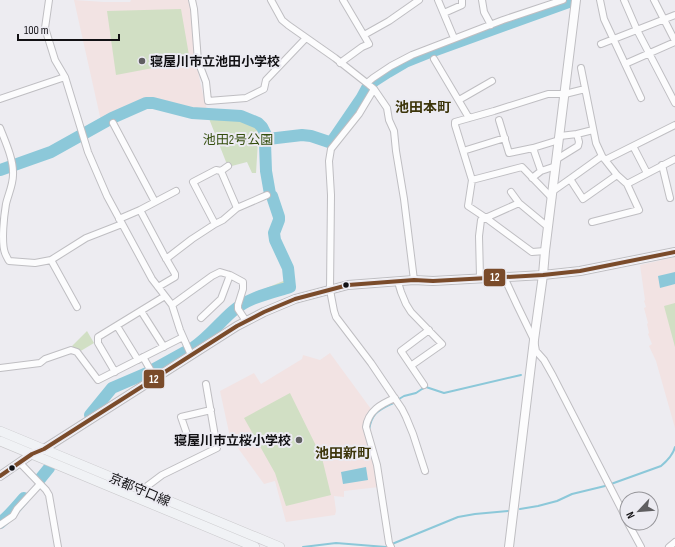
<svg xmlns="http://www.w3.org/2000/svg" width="675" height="547" viewBox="0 0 675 547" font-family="'Sofia Sans Condensed','Noto Sans JP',sans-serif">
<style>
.education{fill:#f2e3e3}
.green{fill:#d1dfc4}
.water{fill:#8cc8d9}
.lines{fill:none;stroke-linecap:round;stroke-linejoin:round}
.stream{stroke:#8cc8d9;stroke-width:2}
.river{stroke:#8cc8d9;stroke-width:12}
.street-casing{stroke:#bfbec2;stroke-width:8}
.secondary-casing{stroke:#bfbec2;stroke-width:10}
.primary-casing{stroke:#c9c8cb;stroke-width:10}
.street{stroke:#fcfcfd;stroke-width:6}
.secondary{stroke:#fcfcfd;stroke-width:8}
.primary{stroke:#f0f2f5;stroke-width:9}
.bus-1-casing{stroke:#ecebf2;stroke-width:7}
.bus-1{stroke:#7a4b2a;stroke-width:4}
.poi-dot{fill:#5f5e61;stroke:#ecebf2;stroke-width:1.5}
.bus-dot{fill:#121114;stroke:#ecebf2;stroke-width:1.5}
.labels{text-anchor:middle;stroke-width:4;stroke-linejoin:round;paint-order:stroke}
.poi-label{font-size:13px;font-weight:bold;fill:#121114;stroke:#ecebf2;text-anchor:start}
.park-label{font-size:13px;fill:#334d0c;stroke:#ecebf2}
.street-label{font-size:13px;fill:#121114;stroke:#ecebf2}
.neighbourhood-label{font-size:14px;font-weight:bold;fill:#3d360b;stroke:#ecebf2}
.line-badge{stroke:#ecebf2;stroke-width:1.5}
.badge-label{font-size:11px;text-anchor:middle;font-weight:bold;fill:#fff}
</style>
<rect width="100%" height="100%" fill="#edecf1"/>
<path class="education" d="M74 0 103 2H130L131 0H188L195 25V58L204 99 208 112H193L155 102H145L115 114 101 121Z
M675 257V428L656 361 649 346 652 344 648 334 649 333 647 324 648 323 644 308 646 307 644 301 645 300 640 265Z
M330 353 371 409 364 423 374 462 379 487 344 491V497L334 496 336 511 335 515 286 522 275 481 264 484 230 437 220 391 254 373 261 384 302 359 303 355 320 360Z"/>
<path class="green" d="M181 9 190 61 116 75 107 11Z
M208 116 239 117 259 127 264 140 258 141 256 173H252L247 162 228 167Z
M288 279V286L258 296 257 292Z
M675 303V347L664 306Z
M87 331 94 343 79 352 72 346Z
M290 393 322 458 331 495 286 506 275 473 244 418Z"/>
<path class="water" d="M675 272V284L660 288 658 276Z
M366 467 368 480 343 484 341 472Z"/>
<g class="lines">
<path class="stream" d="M399 399 404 396 416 393 422 389 426 387 444 393 521 375
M369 430C372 411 380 410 395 402
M611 484 661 466C667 461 673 455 675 447
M520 509 538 506 557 501 572 494 605 486
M392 544 458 517 475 514 508 511
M303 547 336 543 386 547"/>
<path class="river" d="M0 170 51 152 112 118 146 103H153L192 113 241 116 258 123 262 127 268 139 302 135 311 136 329 142 333 140 361 99 367 88 374 81 388 72 405 62 430 52 574 0
M194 347C209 337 220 322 233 311 249 297 271 293 290 287L288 268 275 240 274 233 279 220V217L272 196 270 194 266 171 265 143 268 139
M90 415 112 388 147 373 185 352
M40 479 49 468
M0 523C9 516 16 507 24 498"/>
<defs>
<path id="street" d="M49 0 45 28 55 60 65 77 88 152 107 196 152 279 172 305 180 330 191 355
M192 0 194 9 198 61 206 82 208 101 246 98 264 89 266 80 306 38
M271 0 282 20 288 25 335 58 368 84 374 89 387 108 389 120 394 131 396 151 404 199 414 280
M438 0 454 38
M482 0 484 12 491 25
M600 0 604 19 641 98
M624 0 637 30 675 103
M654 0 675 41
M444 13 462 5V0
M364 35 389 21 419 0
M601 44 675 15
M434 59 469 118
M340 63 362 47 369 44 343 0
M625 64 675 42
M581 68 596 143 602 156 617 175 627 184 639 210 592 222
M367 83 373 78 391 66 412 55 503 20 563 0
M374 89 359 114 331 149 329 161 331 195 330 290 334 311 336 317 371 363 402 409 406 417 413 434 425 471
M0 99 65 77
M459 100 492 81
M499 120 509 153 533 148 559 140
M113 123 155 202
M0 128C5 141 14 160 13 175 13 185 8 195 6 204 4 216 1 242 5 253 6 256 8 259 9 261L35 263 51 260 86 238 122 224
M560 136 577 134 593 130
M633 146 647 173
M533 148 541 171
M463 151 505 138
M557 159 578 146 579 142 577 134
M605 160 675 125
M662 165 670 198
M221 171 237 208
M532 178 541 171 556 166
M570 179 583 199 617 175
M472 180 522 167 552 198
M627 184 675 159
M553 191 570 179 602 156
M511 192 519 203 548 227
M140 210 164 255 175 274V277L158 287
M119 219 140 210 176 191
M215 224 193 182 216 170 221 171 228 166
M545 251 532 252 486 218 468 206 472 180 455 125V122L494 111 548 94H565L585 89
M166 259 192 239 215 224 223 220 237 208 267 195
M51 260 77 307
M480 277 479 236 481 220 519 203
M504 277 517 305 534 340 536 351 544 360 553 376 627 520
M398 282 401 292 406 304 411 312 442 344 412 365
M172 305 212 276 220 272 230 275 243 282V289L238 305V309L246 321
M141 311 164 347
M201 318 221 299 230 275
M117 326 138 360
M143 357 155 378
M0 368 40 363 45 359 71 350 77 352 98 380 183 337
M115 372 98 343V337L165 296
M424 385 401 351 429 330
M190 443 181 417 211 410
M20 463 46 490 49 495 58 547
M142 490 162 475 217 448 206 384
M628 523 641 547
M0 525 13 516 17 509 40 484
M391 547 389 543 377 465 366 427C368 411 381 404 395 398
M669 547 675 542"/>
<path id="secondary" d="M0 476 32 454 44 449 237 326 264 312 295 299 348 285 414 280 433 281 543 275 580 271 675 252
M509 547 534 340 543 275 545 251 576 0"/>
<path id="primary" d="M0 431 280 547
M0 441 255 547"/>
</defs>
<use href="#street" class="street-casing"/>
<use href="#secondary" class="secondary-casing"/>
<use href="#primary" class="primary-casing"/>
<use href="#street" class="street"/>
<use href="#secondary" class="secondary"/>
<use href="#primary" class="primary"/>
<defs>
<path id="bus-1" d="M0 476 32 454 44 449 237 326 264 312 295 299 348 285 414 280 433 281 543 275 580 271 675 252"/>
</defs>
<use href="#bus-1" class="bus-1-casing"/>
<use href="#bus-1" class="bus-1"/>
</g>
<g class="poi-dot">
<circle cx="142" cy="61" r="4"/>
<circle cx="299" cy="440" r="4"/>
</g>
<g class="bus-dot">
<circle cx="346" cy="285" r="3.5"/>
<circle cx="12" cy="468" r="3.5"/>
</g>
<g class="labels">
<g class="poi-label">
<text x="150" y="66">寝屋川市立池田小学校</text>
<text x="291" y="445" text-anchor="end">寝屋川市立桜小学校</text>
</g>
<g class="park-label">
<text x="238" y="144">池田2号公園</text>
</g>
<g class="street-label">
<text transform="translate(140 489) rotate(23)" y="5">京都守口線</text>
</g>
<g class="neighbourhood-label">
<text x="423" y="112">池田本町</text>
<text x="343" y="458">池田新町</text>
</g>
</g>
<g class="line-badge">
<rect x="483" y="268" width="23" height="19" rx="4" fill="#7a4b2a"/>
<rect x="143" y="369" width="22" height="20" rx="4" fill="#7a4b2a"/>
</g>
<g class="badge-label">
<text x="495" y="281">12</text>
<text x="154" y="383">12</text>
</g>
<g transform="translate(639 511) rotate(244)"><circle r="19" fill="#ecebf2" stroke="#959499"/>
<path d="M0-3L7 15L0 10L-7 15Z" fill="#5f5e61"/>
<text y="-6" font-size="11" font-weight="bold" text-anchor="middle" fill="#121114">N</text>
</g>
<path d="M18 34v6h101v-6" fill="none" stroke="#121114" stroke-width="2"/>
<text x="24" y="34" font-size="12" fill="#121114" stroke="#ecebf2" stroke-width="3" paint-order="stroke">100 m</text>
</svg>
